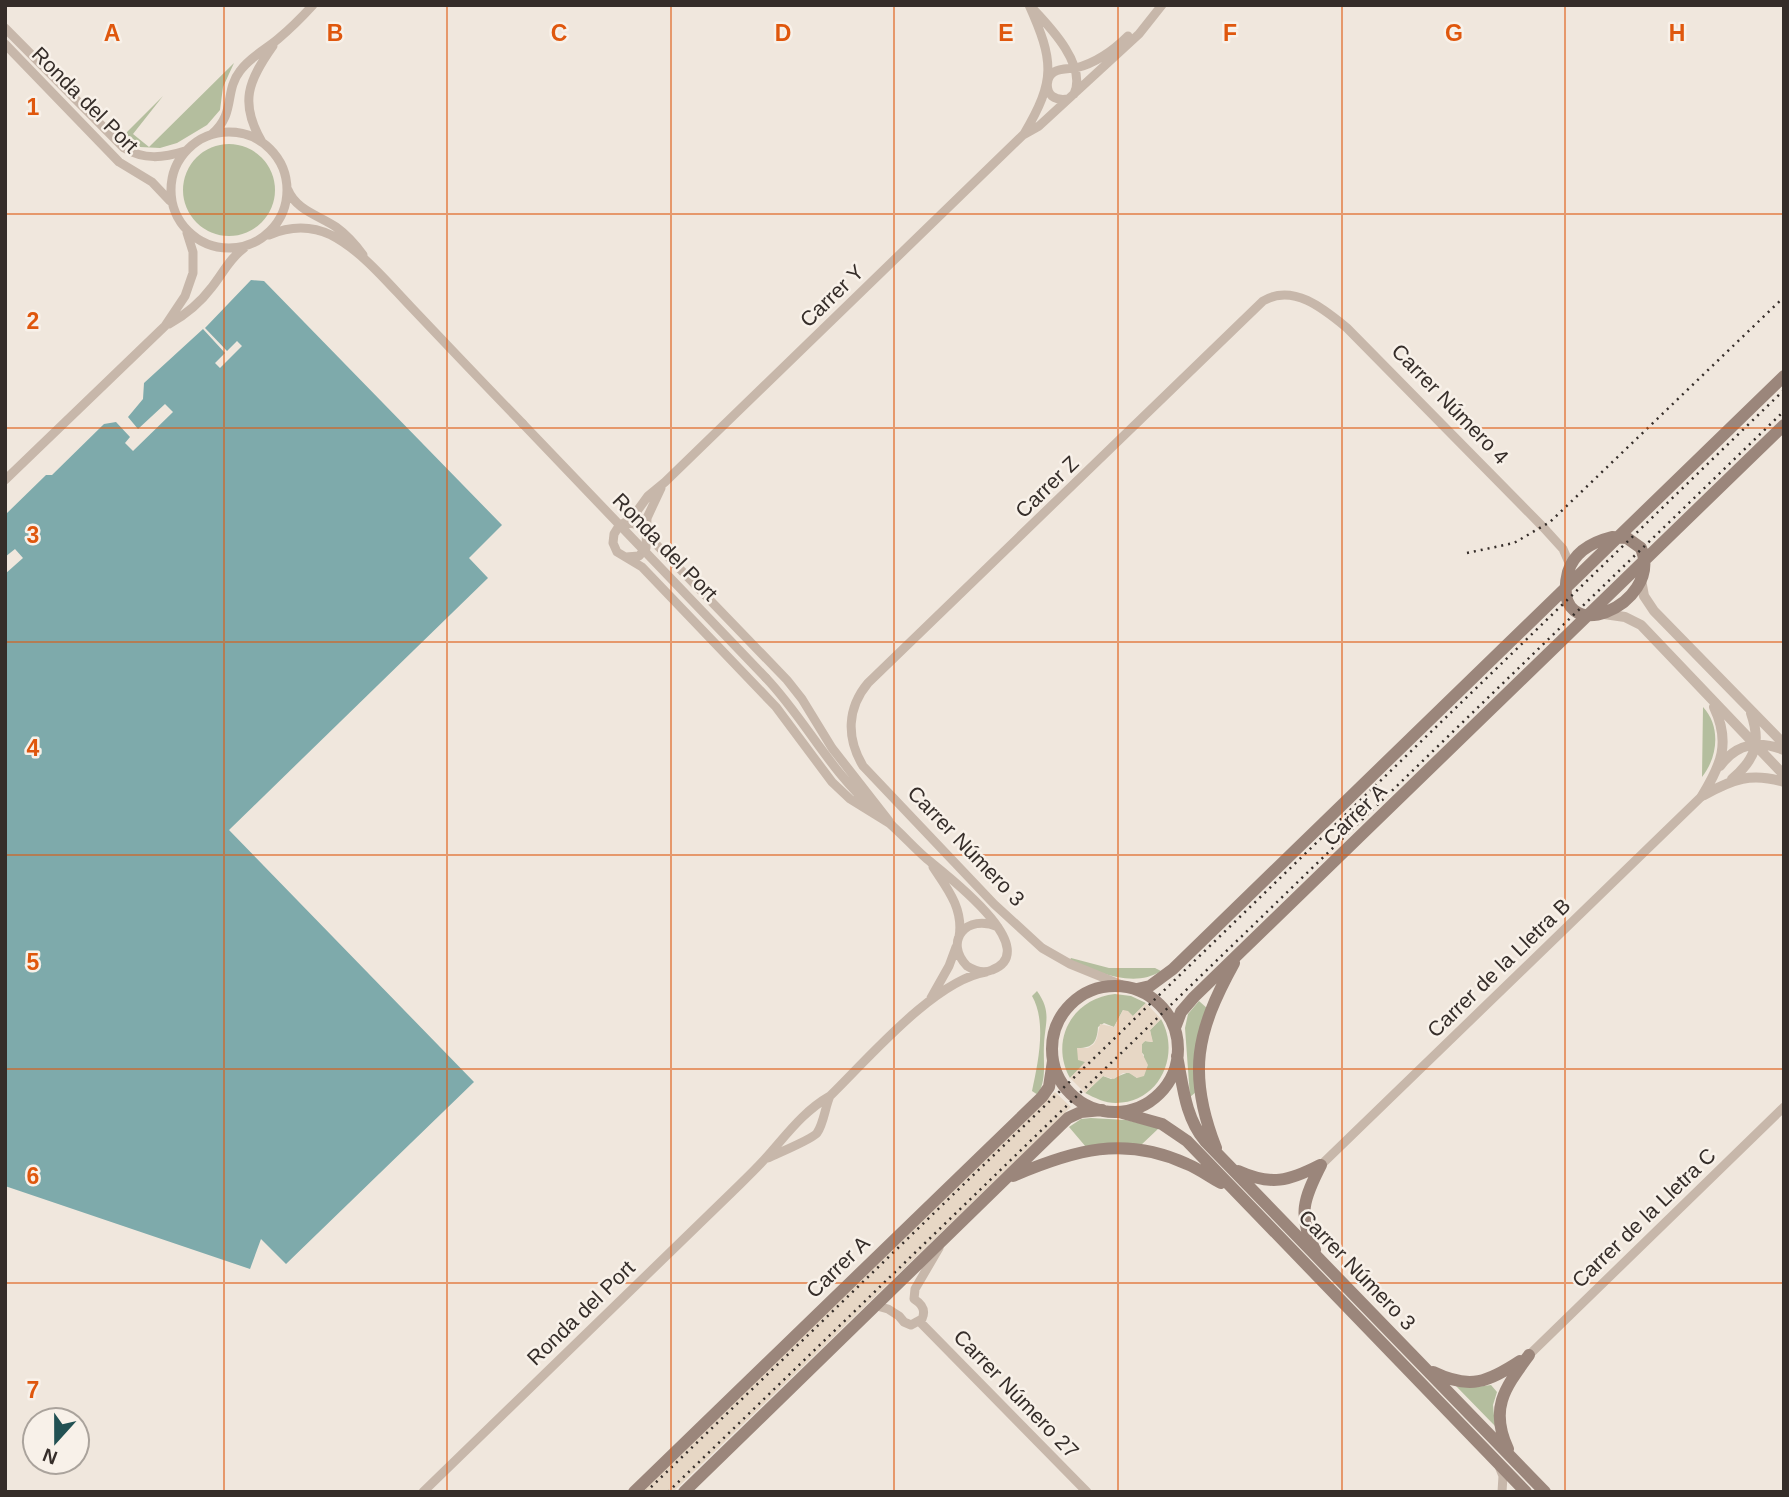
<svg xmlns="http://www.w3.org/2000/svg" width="1789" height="1497" viewBox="0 0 1789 1497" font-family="Helvetica,sans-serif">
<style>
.green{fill:#b4be9e}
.plaza{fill:#e7d7c5}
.water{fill:#7eaaab}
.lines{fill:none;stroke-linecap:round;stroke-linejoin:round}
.minor{stroke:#c7b7aa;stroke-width:9}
.tertiary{stroke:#c7b7aa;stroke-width:10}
.secondary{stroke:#9b867b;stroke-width:12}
.rail{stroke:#352d29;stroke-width:2.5;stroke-dasharray:2 5;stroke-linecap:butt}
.minor-bridge{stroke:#c7b7aa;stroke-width:9}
.grid{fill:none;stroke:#df570d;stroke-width:2;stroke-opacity:0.55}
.labels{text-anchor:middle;stroke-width:5;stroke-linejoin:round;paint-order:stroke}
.street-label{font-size:21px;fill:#352d29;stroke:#f8f1e9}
.grid-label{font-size:23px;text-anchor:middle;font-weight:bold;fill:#df570d;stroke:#f8f1e9;stroke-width:5;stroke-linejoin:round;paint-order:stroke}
</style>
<rect width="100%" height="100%" fill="#f0e7dd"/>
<path class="green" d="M234 63 223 87 220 110 207 125 177 143 160 148 140 147 122 137 163 96 133 134 149 147Z
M183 190a46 46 0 1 1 92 0a46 46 0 1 1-92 0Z
M1703 707C1721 726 1718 757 1702 777Z
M1071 958 1109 968H1155L1161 971C1133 989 1097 971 1069 961Z
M1037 991C1052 1012 1045 1022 1044 1045 1043 1063 1047 1077 1038 1095L1032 1091C1038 1063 1047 1022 1032 996Z
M1115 994 1131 996 1146 1003 1132 1017 1123 1010 1114 1027 1104 1023 1098 1027C1097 1042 1093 1048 1078 1048V1059L1086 1062 1070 1078C1049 1040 1073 998 1115 994Z
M1199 1001 1208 1009 1196 1092 1190 1097 1185 1028 1188 1014Z
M1161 1019C1181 1054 1160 1103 1116 1103 1105 1103 1095 1098 1085 1093L1103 1076 1111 1079 1129 1072 1137 1078 1144 1055C1140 1051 1139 1045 1145 1041L1152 1042 1150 1030Z
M1091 1118 1126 1120 1159 1128 1140 1146 1086 1147 1069 1127 1081 1119Z
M1455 1385 1476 1387 1491 1385 1497 1392 1493 1405 1495 1426Z"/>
<path class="plaza" d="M1146 1003 1161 1019 1150 1030 1153 1042 1145 1041 1142 1044V1053L1148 1065 1144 1076 1137 1078 1129 1073H1123L1114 1079 1103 1076 1085 1093 1070 1078 1085 1062 1078 1060 1077 1048H1088L1094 1044 1097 1038 1100 1024 1114 1027 1123 1010 1128 1011 1133 1016Z
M1055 1092 1071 1107 673 1492H642Z"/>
<path class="water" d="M251 280 264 281 502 525 469 558 488 578 229 830 474 1082 286 1264 261 1239 250 1269 5 1186V574L23 558 15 549 5 557V515L46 475H52L104 424 116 422 130 437 125 443 133 451 173 412 165 404 138 429 128 417 143 399 144 383 203 329 225 353 215 363 220 368 242 346 237 341 227 351 205 328Z"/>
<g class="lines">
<path class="minor" d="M1034 10C1051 28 1087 66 1074 94
M5 28 124 148C144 160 163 158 185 151
M5 44 119 162 152 182 170 201
M1068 99C1062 100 1057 100 1052 96 1045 90 1046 77 1054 72 1060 68 1069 69 1076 68 1095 63 1114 50 1128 36
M171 190a58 58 0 1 1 116 0a58 58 0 1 1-116 0Z
M212 134C236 114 224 91 240 71 250 57 265 50 278 39 290 29 302 17 313 5
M1024 134C1056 80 1054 61 1029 5
M262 142C239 103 248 81 273 46
M288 190C296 210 320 216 336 227 347 235 355 244 363 255
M269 235C290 226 310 225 331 235 362 251 387 282 411 307 448 346 485 385 523 424
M169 324C187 314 200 303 212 287 223 273 230 258 244 248
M5 480 165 326 185 296 193 273V252L187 233
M626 524C641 521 645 531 653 541L787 680 802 699 832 748 889 821
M626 557 639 556 646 548 647 518 661 488
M766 678C805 719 829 770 873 808
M888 822C902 834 914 848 927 859 945 874 1045 949 992 970 983 974 975 971 967 966 943 941 967 913 998 927
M892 825 850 799 832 782 776 707 642 567 617 552 613 543 614 534 619 526 632 518 648 496 665 482 1023 135 1039 126 1139 34 1162 5
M933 867C947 888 964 909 959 937
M1129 988 1070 964 1042 948 994 904 863 766C846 738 847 708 868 683L1263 301C1293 283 1324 309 1347 328L1543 527 1563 549 1570 565
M931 998 949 966 956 947
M768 1158C778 1153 813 1139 817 1133 824 1123 825 1107 830 1096
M1321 1165 1702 796
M877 1306 888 1309 899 1316
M899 1316 904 1322 911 1325 922 1319C926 1310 922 1304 914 1299L915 1289 939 1248
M920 1322 1087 1492
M1529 1355 1784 1107
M1499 1466 1503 1476 1502 1492
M423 1492 728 1196C740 1184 752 1173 763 1161 785 1137 802 1112 830 1096 868 1059 935 980 986 972"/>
<path class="tertiary" d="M1641 580 1644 596 1654 611 1784 744
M1604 614 1625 617 1641 625 1784 775
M1720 766C1737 743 1758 740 1784 750
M1732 779C1756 759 1761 742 1751 713
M1704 795C1733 779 1751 772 1784 782
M1702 796C1721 765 1731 743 1714 707"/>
<path class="secondary" d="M1612 537 1627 538 1641 548C1665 606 1548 653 1568 572 1574 552 1592 542 1612 537Z
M1052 1049a63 63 0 1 1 126 0a63 63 0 1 1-126 0Z
M1137 989 1150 986 1173 969 1784 376
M1175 1028 1181 1012 1194 997 1784 425
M1177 1056C1183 1086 1185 1117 1205 1141L1545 1492
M1119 1112 1162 1124 1187 1141 1526 1492
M1216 1148C1187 1074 1196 1032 1234 963
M1238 1171C1271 1186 1289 1181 1320 1165
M1013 1176C1074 1150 1124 1135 1187 1164 1199 1169 1210 1177 1221 1183
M1315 1250C1297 1215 1304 1198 1321 1165
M1433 1372C1470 1390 1488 1382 1520 1361
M1508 1449C1489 1408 1505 1388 1529 1355
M634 1492 1042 1097 1049 1087 1053 1061
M684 1492 1068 1118 1081 1112 1102 1110"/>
<path class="rail" d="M1467 553 1514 543 1550 522 1784 297
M646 1492 1784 390
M668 1492 1784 411"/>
<path class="minor-bridge" d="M523 424 766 678"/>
</g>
<path class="grid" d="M224 5V1492M447 5V1492M671 5V1492M894 5V1492M1118 5V1492M1342 5V1492M1565 5V1492M5 214H1784M5 428H1784M5 642H1784M5 855H1784M5 1069H1784M5 1283H1784"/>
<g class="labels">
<g class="street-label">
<text transform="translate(85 100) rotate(45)" y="7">Ronda del Port</text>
<text transform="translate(832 296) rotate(-44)" y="7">Carrer Y</text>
<text transform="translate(1450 404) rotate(46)" y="7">Carrer Número 4</text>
<text transform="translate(1047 487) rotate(-44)" y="7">Carrer Z</text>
<text transform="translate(665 547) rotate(46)" y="7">Ronda del Port</text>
<text transform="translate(1355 815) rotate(-44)" y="7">Carrer A</text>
<text transform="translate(966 846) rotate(46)" y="7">Carrer Número 3</text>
<text transform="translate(1499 968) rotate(-44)" y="7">Carrer de la Lletra B</text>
<text transform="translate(1644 1218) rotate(-44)" y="7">Carrer de la Lletra C</text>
<text transform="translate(838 1267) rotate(-44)" y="7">Carrer A</text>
<text transform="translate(1357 1270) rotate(46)" y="7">Carrer Número 3</text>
<text transform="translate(581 1313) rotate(-44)" y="7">Ronda del Port</text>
<text transform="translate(1016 1394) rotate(46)" y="7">Carrer Número 27</text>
</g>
</g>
<g class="grid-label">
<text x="112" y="41">A</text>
<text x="335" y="41">B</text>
<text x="559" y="41">C</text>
<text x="783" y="41">D</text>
<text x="1006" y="41">E</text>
<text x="1230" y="41">F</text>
<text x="1454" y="41">G</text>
<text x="1677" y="41">H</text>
<text x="33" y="115">1</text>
<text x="33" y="329">2</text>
<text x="33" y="543">3</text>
<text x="33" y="756">4</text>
<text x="33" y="970">5</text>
<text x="33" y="1184">6</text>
<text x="33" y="1398">7</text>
</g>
<rect width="1789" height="1497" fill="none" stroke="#352d29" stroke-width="14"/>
<g transform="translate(56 1441) rotate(201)"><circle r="33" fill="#f8f1e9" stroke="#aaa39c" stroke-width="2"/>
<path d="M0-5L12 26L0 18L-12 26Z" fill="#225153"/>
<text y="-10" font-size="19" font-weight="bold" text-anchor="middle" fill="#352d29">N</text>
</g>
</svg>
